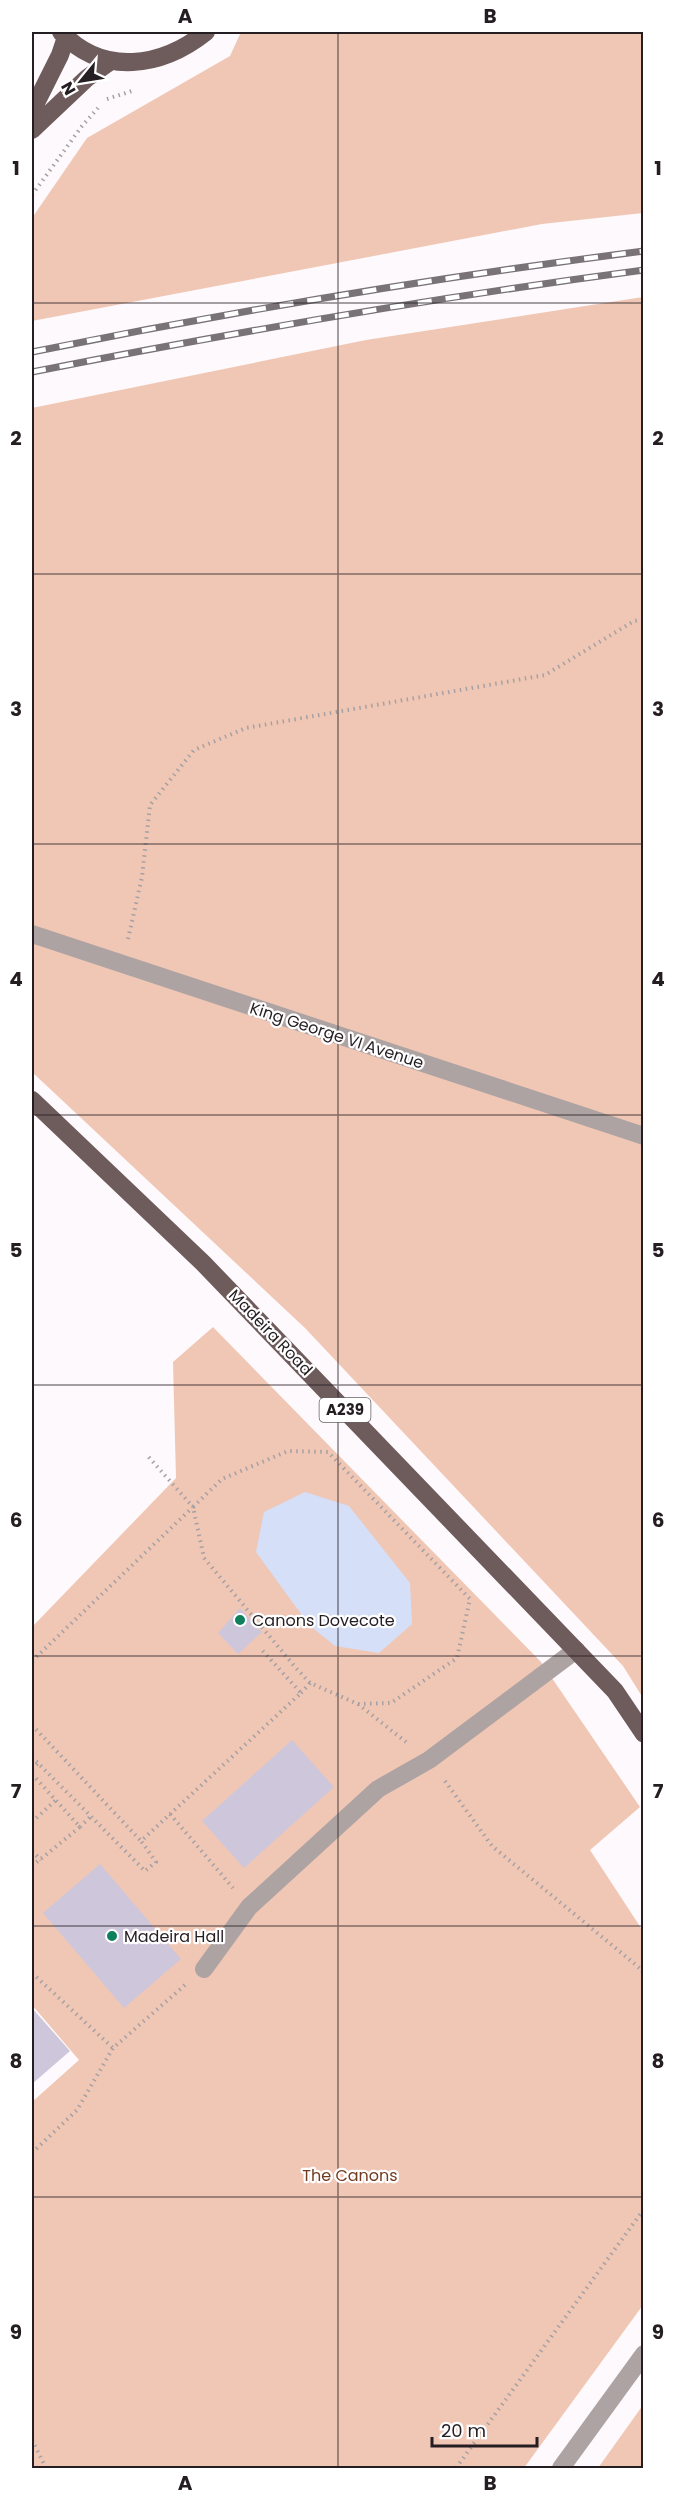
<svg xmlns="http://www.w3.org/2000/svg" width="675" height="2500" viewBox="0 0 675 2500" font-family="Poppins,sans-serif">
<style>
.green{fill:#f0c7b4}
.water{fill:#d5dff8}
.building{fill:#cec6db}
.lines{fill:none;stroke-linecap:round;stroke-linejoin:round}
.path{stroke:#a6a0a4;stroke-width:4;stroke-dasharray:1.5 4.5;stroke-linecap:butt}
.minor{stroke:#aea3a3;stroke-width:18}
.major{stroke:#6e5b5c;stroke-width:18}
.rail-casing{stroke:#797377;stroke-width:7}
.rail{stroke:#fff;stroke-width:4.5;stroke-dasharray:14;stroke-linecap:butt}
.grid{fill:none;stroke:#241d22;stroke-width:1.5;stroke-opacity:0.55}
.poi-dot{fill:#107f5c;stroke:#fff;stroke-width:2}
.labels{text-anchor:middle;stroke-width:4.5;stroke-linejoin:round;paint-order:stroke}
.shield{fill:#fff;stroke:#666164;stroke-width:1.5}
.shield-label{font-size:15px;font-weight:bold;fill:#241d22}
.street-label{font-size:16px;fill:#241d22;stroke:#fff}
.poi-label{font-size:16px;fill:#241d22;stroke:#fff;text-anchor:start}
.park-label{font-size:16px;fill:#733b1e;stroke:#fff}
.neatline{fill:none;stroke:#241d22;stroke-width:2}
.grid-label{font-size:20px;text-anchor:middle;font-weight:bold;fill:#241d22}
</style>
<rect width="100%" height="100%" fill="#fef9fc"/>
<path class="green" d="M241 32H643V213L542 224 32 321V218L87 138 230 56Z
M643 297V1698L623 1666 305 1328 32 1072V408L366 340Z
M213 1327 541 1662 640 1807 590 1850 643 1931V2305L524 2468H32V2102L79 2060 32 2005V1627L176 1478 173 1362Z
M643 2405V2468H598Z"/>
<path class="water" d="M305 1492 349 1506 410 1583 412 1624 379 1653 335 1646 309 1625 256 1552 264 1512Z"/>
<path class="building" d="M240 1608 262 1632 238 1654 218 1633Z
M292 1740 334 1787 244 1868 202 1821Z
M100 1864 181 1959 124 2008 43 1913Z
M32 2008 70 2051 32 2084Z"/>
<g class="lines">
<path class="path" d="M107 99 132 91
M32 195 82 126 98 108
M128 939 142 877 150 805 194 750 246 728 545 675 634 621 644 619
M32 1661 193 1507 146 1454
M301 1693 310 1683
M358 1704 391 1703 457 1658 470 1599 328 1452 288 1451 222 1479 193 1507 204 1558 296 1668 310 1683 358 1704 406 1742
M32 1725 141 1841
M32 1757 145 1871 156 1862 141 1841 301 1693 261 1649
M32 1769 39 1762
M32 1774 80 1827 32 1866
M445 1781 492 1846 642 1970 644 1976
M170 1814 233 1888
M32 1822 57 1799
M80 1827 91 1816
M32 1851 41 1860
M32 1973 113 2048
M32 2153 77 2110 113 2048 185 1985
M32 2440 46 2468
M456 2468 644 2209"/>
<path class="minor" d="M32 934 644 1136
M204 1969 249 1907 378 1789 429 1760 576 1650
M561 2468 644 2354"/>
<path class="major" d="M61 32C103 77 162 67 206 32
M32 111 60 55 66 37
M32 130 87 78 111 61
M32 1100 203 1263 615 1691 644 1734"/>
<defs>
<path id="rail" d="M32 352C234 311 439 277 644 251
M32 372C235 332 439 297 644 270"/>
</defs>
<use href="#rail" class="rail-casing"/>
<use href="#rail" class="rail"/>
</g>
<path class="grid" d="M338 32V2468M32 303H644M32 574H644M32 844H644M32 1115H644M32 1385H644M32 1656H644M32 1926H644M32 2197H644"/>
<g class="poi-dot">
<circle cx="240" cy="1620" r="6"/>
<circle cx="112" cy="1936" r="6"/>
</g>
<g class="labels">
<rect class="shield" x="319.5" y="1398" width="51" height="24" rx="4.5"/>
<g class="shield-label">
<text x="345" y="1415">A239</text>
</g>
<g class="street-label">
<text transform="translate(337 1035) rotate(18)" y="6">King George VI Avenue</text>
<text transform="translate(271 1332) rotate(46)" y="6">Madeira Road</text>
</g>
<g class="poi-label">
<text x="252" y="1626">Canons Dovecote</text>
<text x="124" y="1942">Madeira Hall</text>
</g>
<g class="park-label">
<text x="350" y="2181">The Canons</text>
</g>
</g>
<rect width="675" height="2500" fill="none" stroke="#ffffff" stroke-width="66"/>
<g transform="translate(81 81) rotate(240)" stroke="#ffffff" stroke-width="4.5" paint-order="stroke">
<path d="M0-4.5L10 22L0 15L-10 22Z" fill="#241d22"/>
<text y="-9" font-size="16" font-weight="bold" text-anchor="middle" fill="#241d22">N</text>
</g>
<path d="M432 2437v9h105v-9" fill="none" stroke="#241d22" stroke-width="3"/>
<text x="441" y="2437" font-size="18" fill="#241d22" stroke="#ffffff" stroke-width="4.5" paint-order="stroke">20 m</text>
<rect x="33" y="33" width="609" height="2434" class="neatline"/>
<g class="grid-label">
<text x="185" y="23">A</text>
<text x="490" y="23">B</text>
<text x="16" y="175">1</text>
<text x="658" y="175">1</text>
<text x="16" y="445">2</text>
<text x="658" y="445">2</text>
<text x="16" y="716">3</text>
<text x="658" y="716">3</text>
<text x="16" y="986">4</text>
<text x="658" y="986">4</text>
<text x="16" y="1257">5</text>
<text x="658" y="1257">5</text>
<text x="16" y="1527">6</text>
<text x="658" y="1527">6</text>
<text x="16" y="1798">7</text>
<text x="658" y="1798">7</text>
<text x="16" y="2068">8</text>
<text x="658" y="2068">8</text>
<text x="16" y="2339">9</text>
<text x="658" y="2339">9</text>
<text x="185" y="2490">A</text>
<text x="490" y="2490">B</text>
</g>
</svg>
